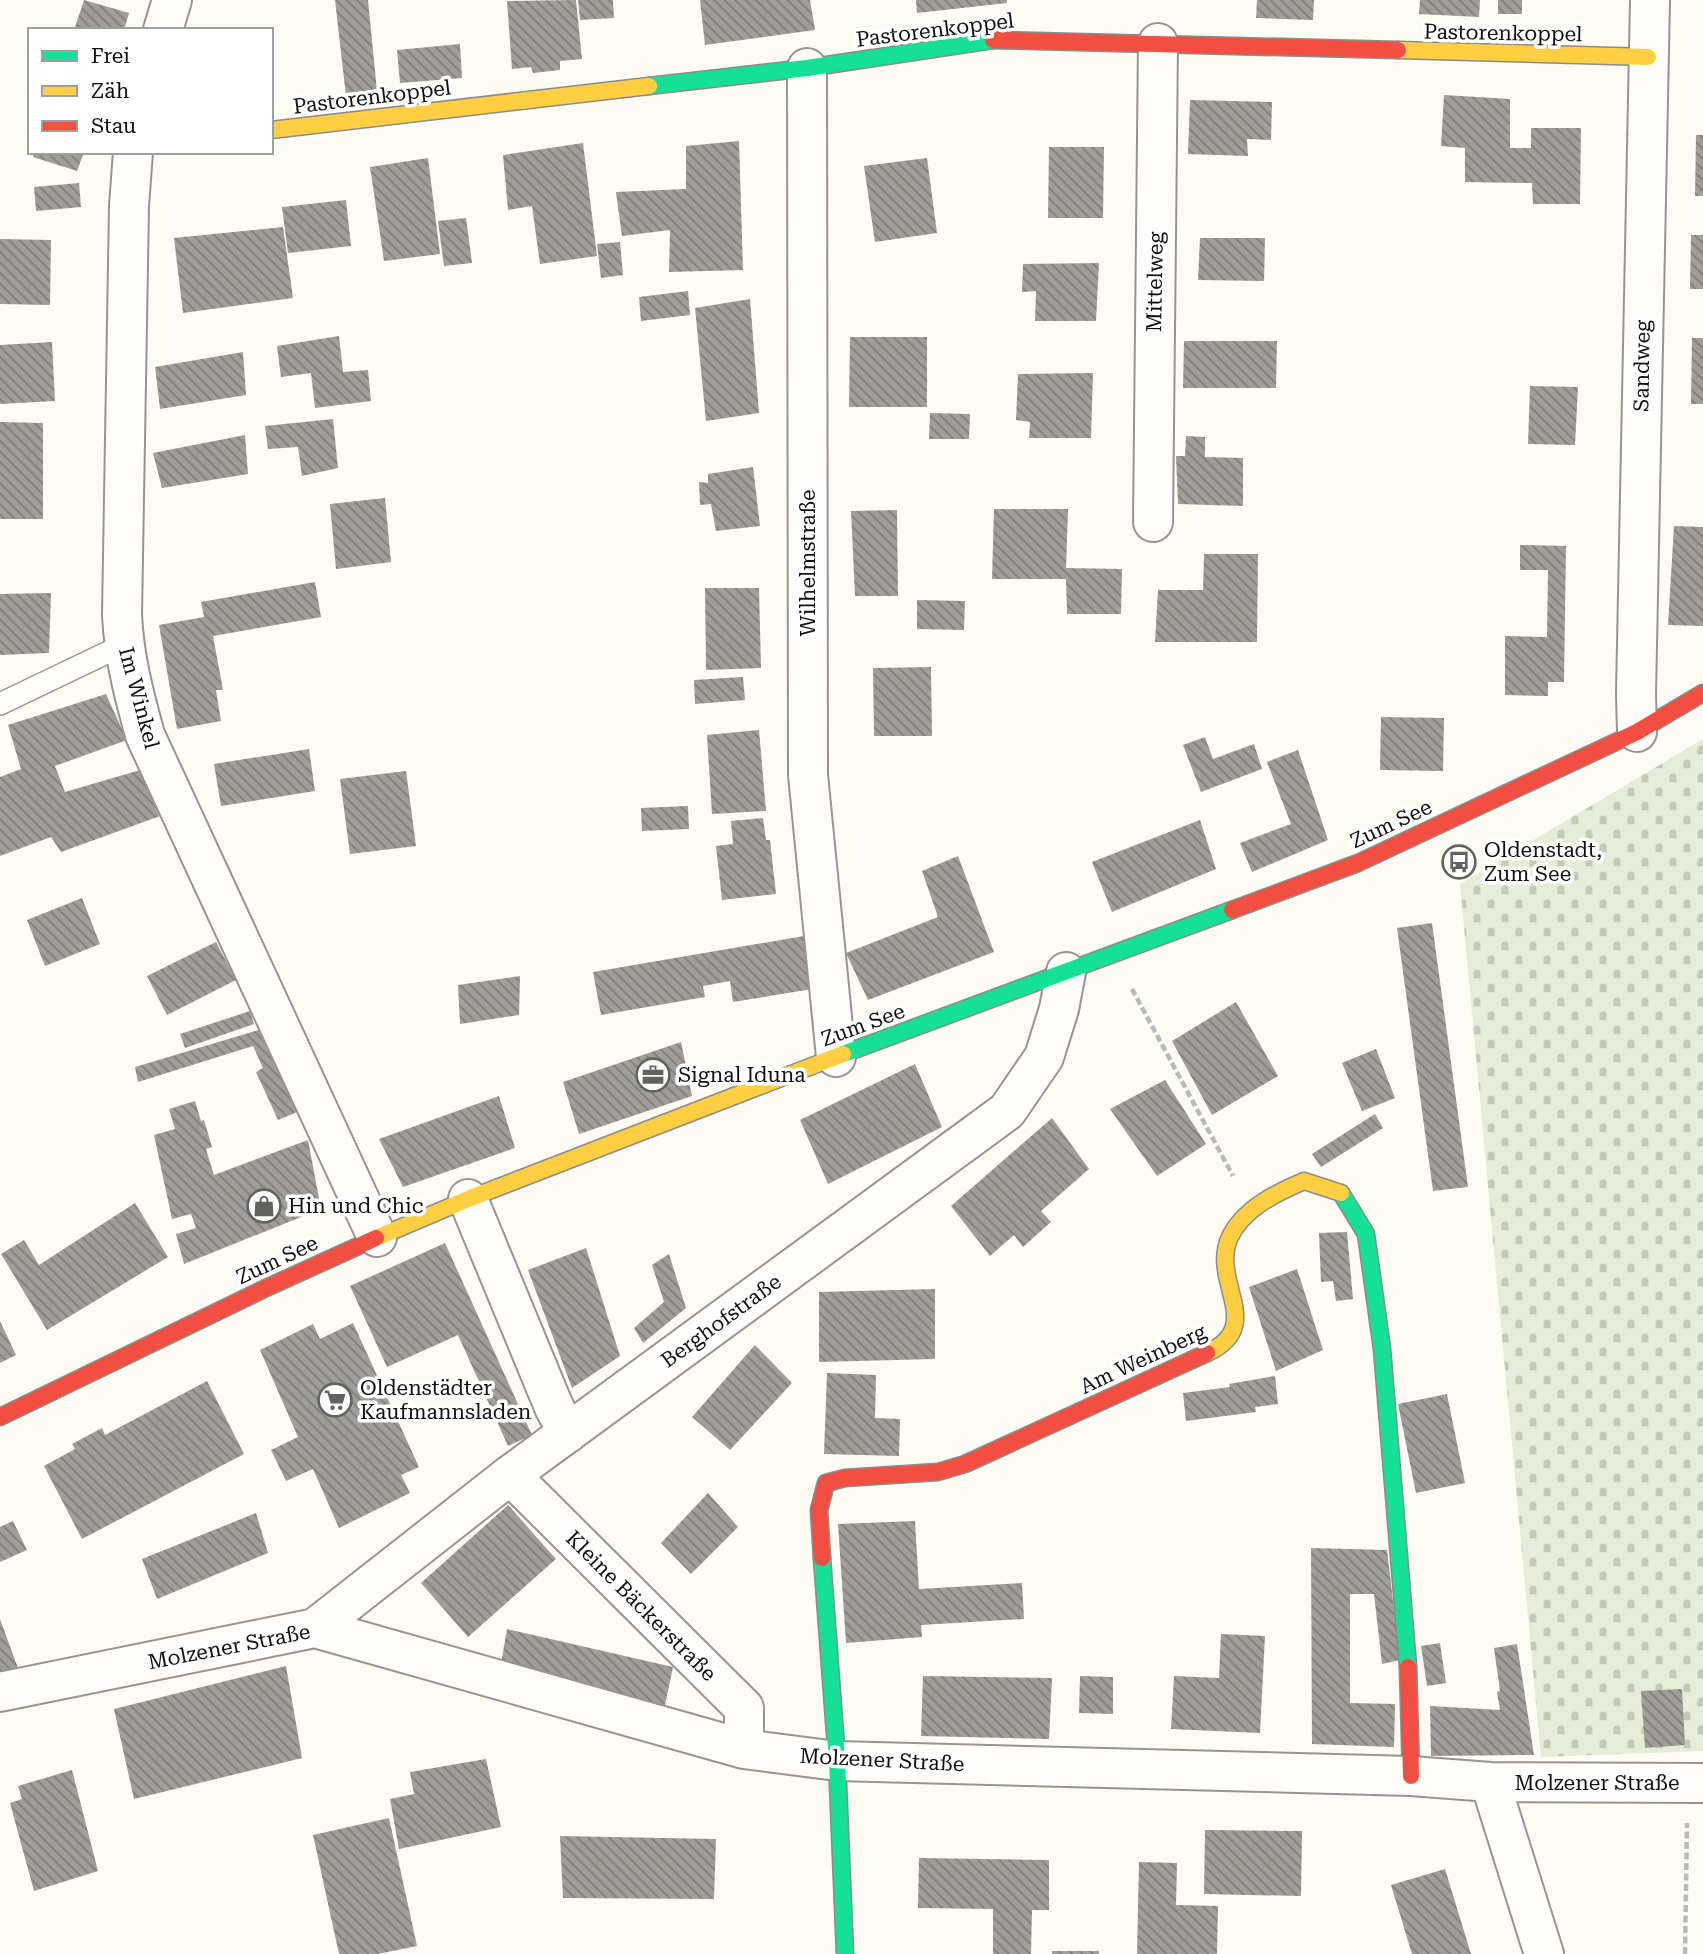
<svg xmlns="http://www.w3.org/2000/svg" width="1703" height="1954" viewBox="0 0 1703 1954" font-family="'Roboto Serif',serif">
<style>
.cemetery{fill:url(#cemetery-stones)}
.building{fill:url(#building-back-hatch)}
.lines{fill:none;stroke-linecap:round;stroke-linejoin:round}
.lane-casing{stroke:#969592;stroke-width:24}
.street-casing{stroke:#969592;stroke-width:42}
.fast-casing{stroke:#8c8c89;stroke-width:19}
.slow-casing{stroke:#8c8c89;stroke-width:19}
.jam-casing{stroke:#8c8c89;stroke-width:19}
.path{stroke:#b9b9b8;stroke-width:4.5;stroke-dasharray:7 3.5;stroke-linecap:butt}
.lane{stroke:#fffefd;stroke-width:21}
.street{stroke:#fffefd;stroke-width:38}
.fast{stroke:#16e098;stroke-width:16}
.slow{stroke:#ffcf43;stroke-width:16}
.jam{stroke:#f24e42;stroke-width:16}
.labels{text-anchor:middle;stroke-width:7;stroke-linejoin:round;paint-order:stroke}
.street-label{font-size:21px;fill:#0f0f0f;stroke:#fff}
.poi-label{font-size:21px;fill:#0f0f0f;stroke:#fff;text-anchor:start}
</style>
<defs>
<pattern id="cemetery-stones" width="16" height="16" patternUnits="userSpaceOnUse" patternTransform="scale(1.75)"><rect width="16" height="16" fill="#e5edd7"/><path d="M2 7V4a2 2 0 0 1 4 0v3zM10 15v-3a2 2 0 0 1 4 0v3z" fill="#c3cab7"/></pattern>
<pattern id="building-back-hatch" width="6" height="6" patternUnits="userSpaceOnUse" patternTransform="scale(1.75)"><rect width="6" height="6" fill="#9f9e99"/><path d="M-1 5l2 2M0 0l6 6M5-1l2 2" fill="none" stroke="#807f7b"/></pattern>
</defs>
<rect width="100%" height="100%" fill="#fcfbf4"/>
<path class="cemetery" d="M1703 739V1751L1541 1757 1460 884Z"/>
<path class="building" d="M84 0 129 13 124 30H74Z
M335 0H368L378 101 347 105Z
M576 0 582 59 560 61V70L533 73 531 67 512 69 507 1Z
M578 0H613L614 18 580 20Z
M700 0H810L815 30 705 45Z
M916 0H1007V3L917 13Z
M1257 0H1314L1313 20 1256 18Z
M1420 0H1480L1479 17 1419 14Z
M1498 0H1522V14H1498Z
M460 44 462 78 400 83 397 50Z
M1444 95 1510 99V148H1531V128H1581L1580 204H1533L1532 183 1465 182V148L1441 146Z
M1190 100 1272 102 1271 140 1247 139 1248 156 1188 154Z
M1696 135H1703V196H1695Z
M739 141 743 270 669 272 670 230 622 236 616 192 686 189V146Z
M583 143 597 256 540 264 532 206 508 210 503 155Z
M1049 147H1104L1103 218H1048Z
M34 152H84L77 171 33 157Z
M428 158 440 254 384 261 370 167Z
M927 158 937 233 875 242 864 166Z
M79 183 81 207 36 211 34 187Z
M346 200 351 246 288 253 282 207Z
M466 218 472 263 444 266 438 221Z
M283 227 293 298 183 313 174 238Z
M1691 235H1703V289H1690Z
M1200 238H1265L1264 281 1198 280Z
M0 239 51 240 50 305 0 304Z
M620 242 623 275 601 278 597 244Z
M1099 263 1096 321H1035L1036 291 1022 292 1023 264Z
M688 291 690 315 641 321 639 297Z
M750 299 759 413 706 421 695 308Z
M339 336 343 372 368 370 371 401 315 408 311 373 281 377 277 346Z
M850 337H927V407H849Z
M1692 338H1703V404H1691Z
M1184 341H1277L1276 388H1183Z
M52 342 55 401 0 404V345Z
M243 352 246 395 160 409 155 367Z
M1093 373 1091 438H1029L1030 422 1016 420 1018 374Z
M1530 386 1578 387 1575 445 1528 444Z
M930 413 970 414 969 439H929Z
M333 419 338 468 302 476 298 447 268 449 265 426Z
M0 422 43 423V519H0Z
M245 435 248 474 162 488 153 453Z
M1186 436 1205 437V457L1243 458V506L1178 504 1176 456H1185Z
M753 467 760 526 716 531 711 504 700 505 699 482 708 483V474Z
M385 498 391 562 336 569 330 504Z
M994 509H1068L1066 568 1122 569 1121 614H1067L1066 579H992Z
M897 510 898 596H855L851 511Z
M1674 526 1703 527V626L1668 625Z
M1520 545 1566 546 1564 682H1548V696L1505 695V636L1547 637 1548 570H1520Z
M1204 554H1258L1257 642H1155L1158 590H1203Z
M315 582 321 617 213 636 223 690H216L221 721 177 729 159 625 204 617 201 602Z
M705 588H759L761 668 706 670Z
M51 593 49 653 0 655V594Z
M917 600 965 601 964 630 917 629Z
M931 667 932 736H874L873 668Z
M743 677 745 700 695 704 694 680Z
M106 694 127 740 55 766 65 792 140 770 163 815 61 852 51 837 0 856V777L21 769 8 725Z
M1381 717 1444 718 1443 771 1380 770Z
M759 730 766 811 712 814 707 735Z
M1205 737 1213 759 1254 744 1262 769 1201 792 1183 745Z
M309 749 315 791 221 806 214 764Z
M1298 750 1328 840 1252 872 1240 843 1291 824 1267 762Z
M406 771 416 846 350 854 340 779Z
M688 806 689 829 642 831 641 808Z
M763 818 766 840H770L776 894 722 900 716 846 733 844 731 821Z
M1200 820 1216 869 1112 912 1092 862Z
M958 856 994 952 868 1000 846 953 938 917 922 871Z
M82 898 100 944 45 966 27 920Z
M1432 923 1468 1187 1433 1191 1397 928Z
M804 936 812 989 733 1002 730 981 703 986 705 997 601 1015 593 972Z
M216 942 236 980 167 1015 147 976Z
M520 976 519 1015 460 1024 458 985Z
M1236 1002 1278 1076 1212 1115 1172 1041Z
M250 1011 254 1024 185 1048 180 1034Z
M262 1029 302 1110 278 1120 256 1072 263 1068 253 1046 138 1082 135 1067Z
M681 1042 692 1096 579 1134 563 1082Z
M1376 1049 1395 1098 1362 1111 1342 1063Z
M915 1064 942 1127 828 1184 800 1120Z
M1165 1080 1206 1144 1157 1176 1110 1109Z
M499 1096 515 1148 403 1187 379 1139Z
M195 1101 201 1121 204 1120 212 1147 206 1149 214 1175 308 1140 321 1209 184 1264 176 1234 196 1228 191 1214 172 1219 154 1135 175 1129 169 1109Z
M1375 1114 1383 1128 1321 1167 1312 1154Z
M1052 1118 1089 1169 1041 1211 1051 1222 1023 1247 1014 1235 990 1256 951 1206Z
M135 1203 168 1257 47 1330 1 1254 24 1240 39 1265Z
M1347 1232 1353 1299 1336 1301 1333 1281 1321 1282 1319 1233Z
M445 1243 532 1435 508 1446 458 1335 387 1367 350 1286Z
M586 1248 620 1356 572 1388 528 1270Z
M669 1254 686 1308 643 1343 634 1328 664 1302 652 1265Z
M1297 1269 1323 1350 1276 1371 1249 1287Z
M935 1289V1359L819 1362V1292Z
M0 1321 16 1355 0 1363Z
M353 1323 419 1467 401 1475 410 1493 339 1528 313 1469 286 1481 271 1450 298 1437 260 1350 313 1324 320 1339Z
M755 1345 792 1383 730 1450 692 1417Z
M827 1373 876 1375 875 1418 900 1419 899 1456 824 1454Z
M1275 1376 1278 1404 1255 1407 1256 1412 1186 1421 1183 1393 1230 1387 1229 1384Z
M207 1381 244 1454 82 1539 44 1466 75 1449 72 1444 102 1428 105 1435Z
M1447 1394 1465 1483 1416 1493 1398 1404Z
M708 1493 738 1527 691 1574 661 1543Z
M508 1505 556 1559 468 1637 421 1583Z
M256 1513 268 1553 157 1599 142 1559Z
M13 1521 27 1550 0 1562V1527Z
M915 1521 919 1589 1022 1583 1024 1619 921 1625 922 1637 846 1643 838 1524Z
M1311 1548 1387 1550 1400 1660 1382 1664 1374 1594H1350V1703L1395 1704 1394 1747 1312 1744Z
M0 1619 22 1679 0 1681Z
M507 1629 673 1667 664 1710 499 1675Z
M1221 1634 1265 1636 1260 1733 1171 1729 1174 1676 1219 1678Z
M1440 1643 1446 1683 1427 1686 1421 1646Z
M1517 1644 1534 1755 1431 1756 1430 1706 1500 1710 1497 1692 1500 1691 1494 1648Z
M286 1666 302 1758 134 1799 114 1709Z
M923 1676 1052 1678 1049 1739 921 1736Z
M1080 1676 1113 1677V1714L1079 1713Z
M1682 1689 1685 1745 1645 1748 1641 1691Z
M486 1759 501 1827 399 1849 390 1799 414 1794 410 1772Z
M72 1770 98 1871 34 1891 10 1803 22 1799 18 1786Z
M389 1818 417 1946 378 1954H339L313 1835Z
M1205 1830 1302 1831 1301 1896 1204 1894Z
M560 1836 716 1839 714 1899 563 1898Z
M919 1858 1049 1860V1910H1032L1031 1954H993V1909L918 1908Z
M1139 1862 1177 1863 1176 1905 1218 1906 1217 1954H1137Z
M1445 1869 1471 1954H1412L1391 1885Z
M1052 1951H1099V1954H1052Z"/>
<g class="lines">
<defs>
<path id="lane" d="M0 704 123 645"/>
<path id="street" d="M163 30 172 0
M807 68 808 775 836 1057
M133 152 129 206 122 615C124 657 134 695 145 735L377 1237
M1153 522 1158 43
M1637 732 1636 694 1650 0
M468 1199 554 1407 568 1433
M510 1475 744 1708V1749
M315 1628 510 1475 1007 1111 1044 1057 1059 1009 1066 972
M0 1692 315 1628 744 1749 837 1761 1411 1776 1490 1782 1703 1783
M1490 1782 1544 1954"/>
<path id="fast" d="M649 86 807 68 993 40
M843 1054 1232 910
M1341 1193 1366 1234 1382 1349 1408 1667
M822 1558 837 1761 845 1954"/>
<path id="slow" d="M1398 50 1648 57
M271 130 649 86
M376 1238 468 1199 843 1054
M1207 1353C1266 1326 1211 1283 1229 1239 1242 1209 1276 1193 1304 1181L1341 1193"/>
<path id="jam" d="M993 40 1398 50
M1232 910 1358 863 1637 732 1703 693
M0 1417 266 1288 376 1238
M822 1558 819 1510 826 1483 845 1478 938 1472 965 1464 1207 1353
M1408 1667 1411 1776"/>
</defs>
<use href="#lane" class="lane-casing"/>
<use href="#street" class="street-casing"/>
<use href="#fast" class="fast-casing"/>
<use href="#slow" class="slow-casing"/>
<use href="#jam" class="jam-casing"/>
<path class="path" d="M1132 989 1233 1176
M1685 1954 1687 1823"/>
<use href="#lane" class="lane"/>
<use href="#street" class="street"/>
<use href="#fast" class="fast"/>
<use href="#slow" class="slow"/>
<use href="#jam" class="jam"/>
</g>
<defs>
<symbol id="bus-ring" viewBox="-11 -11 22 22"><circle r="9.5" fill="#fff" stroke="#62625f" stroke-width="1.5"/><path d="M-5-6H5V4H4V6H2V4H-2V6H-4V4H-5ZM-3.5-4V0h7V-4ZM-3.5 1.2v1.5H-2V1.2ZM2 1.2v1.5H3.5V1.2Z" fill="#62625f"/></symbol>
<symbol id="office-ring" viewBox="-11 -11 22 22"><circle r="9.5" fill="#fff" stroke="#62625f" stroke-width="1.5"/><path d="M-6-3h4V-5.5h4V-3h4V5H-6ZM-1-4.5V-3h2v-1.5ZM-6 0V1H6V0Z" fill="#62625f"/></symbol>
<symbol id="shop-ring" viewBox="-11 -11 22 22"><circle r="9.5" fill="#fff" stroke="#62625f" stroke-width="1.5"/><path d="M-5-2.5h2.3a2.7 3.5 0 0 1 5.4 0H5L5.5 6h-11ZM-1.5-2.5h3a1.5 2.3 0 0 0-3 0Z" fill="#62625f"/></symbol>
<symbol id="supermarket-ring" viewBox="-11 -11 22 22"><circle r="9.5" fill="#fff" stroke="#62625f" stroke-width="1.5"/><path d="M-6-5.5h2.5l.6 2H6L4.5 2H-2.5L-4.4-4H-6ZM-1.5 3.2a1.3 1.3 0 1 0 .1 0ZM3 3.2a1.3 1.3 0 1 0 .1 0Z" fill="#62625f"/></symbol>
</defs>
<g fill-rule="evenodd">
<use href="#bus-ring" x="1440" y="843" width="38" height="38"/>
<use href="#office-ring" x="634" y="1056" width="38" height="38"/>
<use href="#shop-ring" x="245" y="1187" width="38" height="38"/>
<use href="#supermarket-ring" x="316" y="1381" width="38" height="38"/>
</g>
<g class="labels">
<g class="street-label">
<text transform="translate(935 30) rotate(-7)" y="7">Pastorenkoppel</text>
<text transform="translate(1503 33) rotate(1)" y="7">Pastorenkoppel</text>
<text transform="translate(372 97) rotate(-7)" y="7">Pastorenkoppel</text>
<text transform="translate(1155 282) rotate(-89)" y="7">Mittelweg</text>
<text transform="translate(1642 366) rotate(-89)" y="7">Sandweg</text>
<text transform="translate(808 563) rotate(-90)" y="7">Wilhelmstraße</text>
<text transform="translate(139 698) rotate(75)" y="7">Im Winkel</text>
<text transform="translate(1391 824) rotate(-25)" y="7">Zum See</text>
<text transform="translate(863 1025) rotate(-20)" y="7">Zum See</text>
<text transform="translate(277 1260) rotate(-25)" y="7">Zum See</text>
<text transform="translate(721 1321) rotate(-36)" y="7">Berghofstraße</text>
<text transform="translate(1143 1359) rotate(-25)" y="7">Am Weinberg</text>
<text transform="translate(641 1606) rotate(45)" y="7">Kleine Bäckerstraße</text>
<text transform="translate(229 1647) rotate(-11)" y="7">Molzener Straße</text>
<text transform="translate(882 1760) rotate(3)" y="7">Molzener Straße</text>
<text x="1597" y="1790">Molzener Straße</text>
</g>
<g class="poi-label">
<text x="1484" y="857">Oldenstadt,<tspan x="1484" dy="24">Zum See</tspan></text>
<text x="678" y="1082">Signal Iduna</text>
<text x="288" y="1213">Hin und Chic</text>
<text x="360" y="1395">Oldenstädter<tspan x="360" dy="24">Kaufmannsladen</tspan></text>
</g>
</g>
<rect x="28" y="28" width="245" height="126" fill="#ffffff" stroke="#9f9f9f" stroke-width="2"/>
<rect x="42" y="51" width="35" height="10" fill="#16e098" stroke="#9f9f9f" stroke-width="2"/>
<text x="91" y="63" font-size="21" fill="#0f0f0f">Frei</text>
<rect x="42" y="86" width="35" height="10" fill="#ffcf43" stroke="#9f9f9f" stroke-width="2"/>
<text x="91" y="98" font-size="21" fill="#0f0f0f">Zäh</text>
<rect x="42" y="121" width="35" height="10" fill="#f24e42" stroke="#9f9f9f" stroke-width="2"/>
<text x="91" y="133" font-size="21" fill="#0f0f0f">Stau</text>
</svg>
